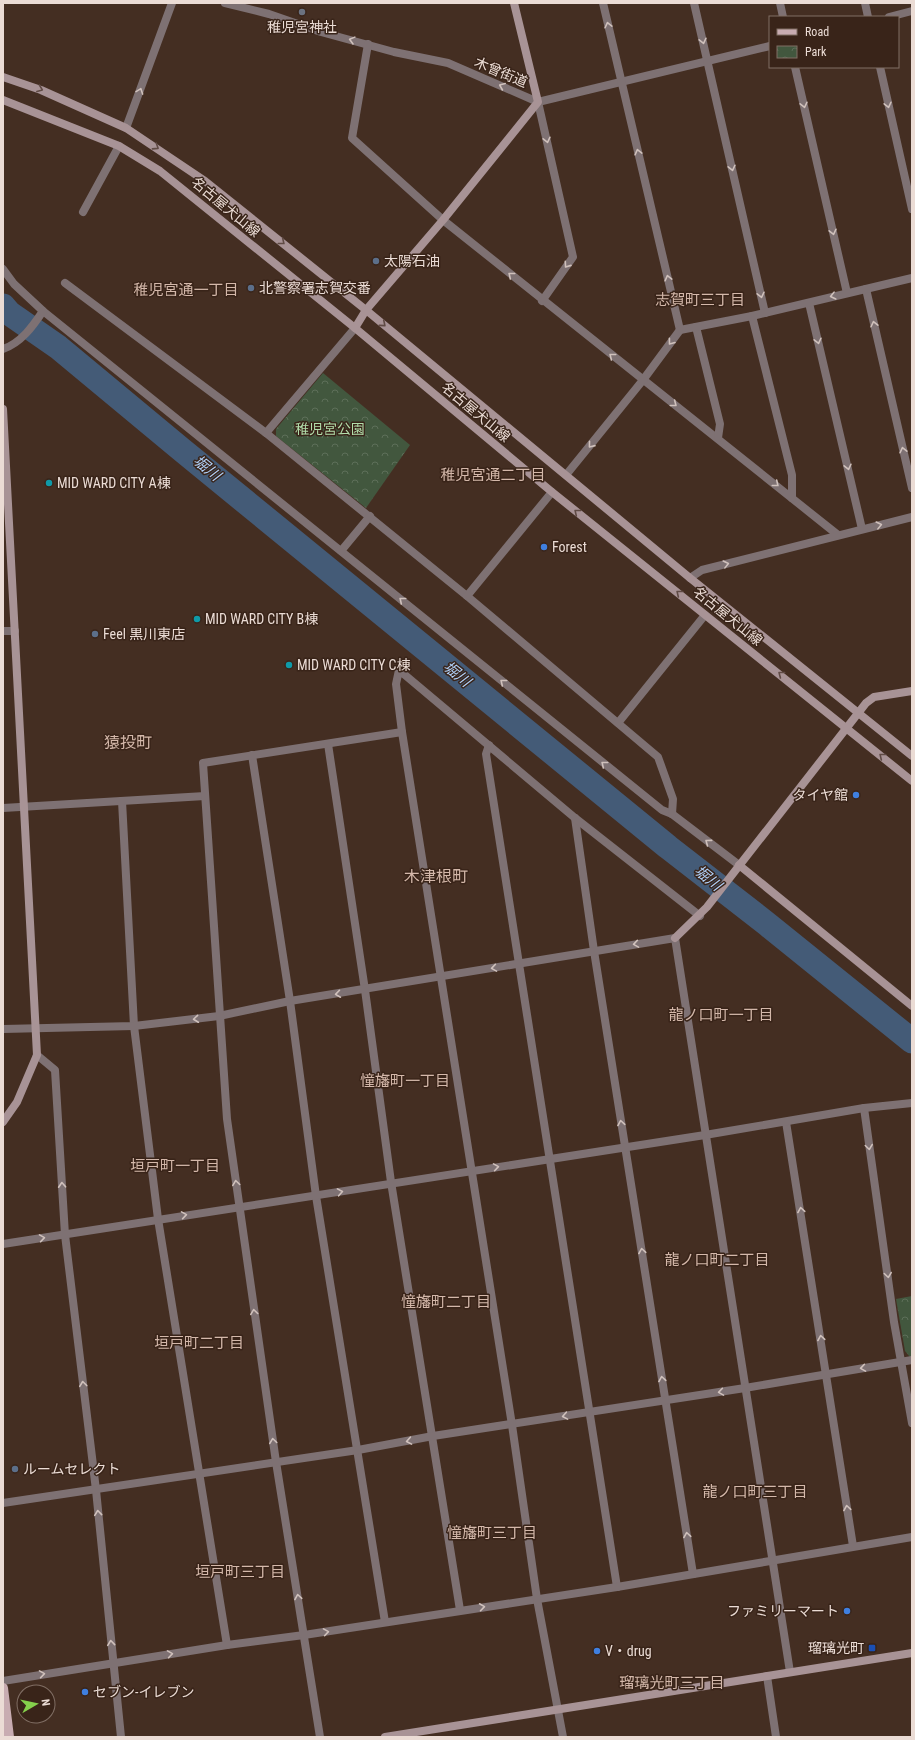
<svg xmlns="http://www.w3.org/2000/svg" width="915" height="1740" font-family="'Roboto Condensed','Noto Sans JP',sans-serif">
<defs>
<pattern id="park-crowns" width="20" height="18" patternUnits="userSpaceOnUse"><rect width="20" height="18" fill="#42573e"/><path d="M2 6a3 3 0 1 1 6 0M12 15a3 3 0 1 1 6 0" fill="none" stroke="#5d6f59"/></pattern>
</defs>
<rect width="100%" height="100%" fill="#442e22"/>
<g fill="url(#park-crowns)">
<path d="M323,373L410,445L366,508L276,436V429Z"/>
<path d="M912,1296V1356L910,1357L905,1351L896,1299Z"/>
</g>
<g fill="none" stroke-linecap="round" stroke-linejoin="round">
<path stroke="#445b77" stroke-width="25" d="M3,306L9,313L58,347L182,450L668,847L767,924L912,1041"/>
<g stroke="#7e7173" stroke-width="8">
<path d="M225,3L269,14L321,32L394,52L448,63L538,102L770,46"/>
<path d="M603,3L680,330"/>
<path d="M694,3L765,313"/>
<path d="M780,3L783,17"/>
<path d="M865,3L868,17"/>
<path d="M889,17L912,11"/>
<path d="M368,44L352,138L443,220L838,535"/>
<path d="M795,67L847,293"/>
<path d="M880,67L912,209"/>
<path d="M538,102L573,257L542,301"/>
<path d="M126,128L172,3"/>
<path d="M83,212L119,146"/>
<path d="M3,269L14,284L43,311L662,810L672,814L739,865"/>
<path d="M65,283L266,433L467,596L658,757L673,799L672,814"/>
<path d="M866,289L912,488"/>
<path d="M809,303L862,529"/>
<path d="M752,316L792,475V498"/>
<path d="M696,327L720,424L718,438"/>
<path d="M3,349C21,343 33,326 43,311"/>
<path d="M266,433L355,328"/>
<path d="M566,475L643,380L680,330L752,316L912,278"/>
<path d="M341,551L370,516"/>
<path d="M690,578L702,570L912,517"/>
<path d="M467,596L552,492"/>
<path d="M3,631H15"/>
<path d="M618,723L705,615"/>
<path d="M328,744L365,990L391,1182L460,1610"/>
<path d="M489,745L486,754L617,1587"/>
<path d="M252,755L290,1001L316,1196L385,1622"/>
<path d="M122,801L134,1026L158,1219L227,1645"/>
<path d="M3,808L205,796"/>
<path d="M575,818L594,951L693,1574"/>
<path d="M3,1029L134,1026L219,1016L290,1001L675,938L790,1672"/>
<path d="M37,1055L55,1070L65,1235L96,1490L121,1737"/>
<path d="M864,1108L894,1322L912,1423"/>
<path d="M786,1122L853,1546"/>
<path d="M3,1244L705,1135L864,1108L912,1103"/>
<path d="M3,1503L358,1450L433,1436L745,1388L912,1360"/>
<path d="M767,1676L776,1737"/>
<path d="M3,1681L227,1645L304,1635L617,1587L912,1537"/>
<path d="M320,1737L276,1462L227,1119L203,763L402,732"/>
<path d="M563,1737L537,1599L512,1425L402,732L396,684L399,670L575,818L700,916"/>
</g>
<g stroke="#a89396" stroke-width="8">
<path d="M3,77L41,90L126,128L205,181L366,310L690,578L912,756"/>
<path d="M3,100L119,146L160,171L355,328L552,492L912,781"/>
<path d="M355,328L366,310L443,220L538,102L514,3"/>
<path d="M3,409L37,1055L17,1102L3,1122"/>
<path d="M739,865L912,1006"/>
<path d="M675,938L707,907L866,703L874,697L912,691"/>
<path d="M385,1737L912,1653"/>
</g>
<path stroke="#c8acb1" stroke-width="10" d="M3,1688L9,1737"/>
</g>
<defs><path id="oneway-chevron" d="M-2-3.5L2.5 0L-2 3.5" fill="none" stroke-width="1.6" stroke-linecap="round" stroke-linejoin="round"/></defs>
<g stroke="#d0c1bc">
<use href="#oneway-chevron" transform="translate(608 25) rotate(-103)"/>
<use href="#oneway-chevron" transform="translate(352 40) rotate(-165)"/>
<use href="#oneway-chevron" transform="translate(703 41) rotate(77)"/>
<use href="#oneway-chevron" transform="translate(502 86) rotate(-157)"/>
<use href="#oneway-chevron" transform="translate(140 91) rotate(-70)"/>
<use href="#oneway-chevron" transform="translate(804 105) rotate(77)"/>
<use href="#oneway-chevron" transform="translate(888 105) rotate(77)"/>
<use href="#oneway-chevron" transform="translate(547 140) rotate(77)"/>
<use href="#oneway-chevron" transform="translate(638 152) rotate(-104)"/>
<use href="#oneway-chevron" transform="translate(732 168) rotate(77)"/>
<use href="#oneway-chevron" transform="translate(833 232) rotate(77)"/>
<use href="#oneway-chevron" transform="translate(567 265) rotate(125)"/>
<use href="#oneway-chevron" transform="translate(511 275) rotate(-141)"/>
<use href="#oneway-chevron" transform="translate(668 278) rotate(-104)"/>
<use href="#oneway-chevron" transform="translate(761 295) rotate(77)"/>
<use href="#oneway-chevron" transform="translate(833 296) rotate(166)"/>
<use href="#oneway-chevron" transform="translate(874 324) rotate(-103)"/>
<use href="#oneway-chevron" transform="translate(818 341) rotate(77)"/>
<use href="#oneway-chevron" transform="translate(671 342) rotate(127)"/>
<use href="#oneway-chevron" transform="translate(612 356) rotate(-142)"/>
<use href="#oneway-chevron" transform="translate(674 404) rotate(38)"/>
<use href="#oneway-chevron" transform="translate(591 445) rotate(129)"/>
<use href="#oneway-chevron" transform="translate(903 450) rotate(-103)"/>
<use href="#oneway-chevron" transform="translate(848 467) rotate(77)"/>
<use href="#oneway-chevron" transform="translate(776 484) rotate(39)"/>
<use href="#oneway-chevron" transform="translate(879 525) rotate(-14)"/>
<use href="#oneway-chevron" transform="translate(726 564) rotate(-14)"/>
<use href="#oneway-chevron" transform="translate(402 600) rotate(-141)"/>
<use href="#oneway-chevron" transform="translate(503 682) rotate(-141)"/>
<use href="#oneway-chevron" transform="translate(604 764) rotate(-141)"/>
<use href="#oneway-chevron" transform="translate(708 842) rotate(-143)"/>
<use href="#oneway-chevron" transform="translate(636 944) rotate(171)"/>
<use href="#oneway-chevron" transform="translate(494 968) rotate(171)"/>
<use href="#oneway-chevron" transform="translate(338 994) rotate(172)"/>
<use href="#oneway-chevron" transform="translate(196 1019) rotate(174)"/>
<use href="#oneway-chevron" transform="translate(621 1123) rotate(-99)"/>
<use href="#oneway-chevron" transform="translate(869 1147) rotate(82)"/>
<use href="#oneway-chevron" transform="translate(496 1167) rotate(-9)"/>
<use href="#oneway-chevron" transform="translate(236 1183) rotate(-98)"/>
<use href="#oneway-chevron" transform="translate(62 1185) rotate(-93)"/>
<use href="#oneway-chevron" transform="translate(340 1192) rotate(-10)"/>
<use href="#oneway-chevron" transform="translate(801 1210) rotate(-99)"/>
<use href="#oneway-chevron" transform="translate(184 1215) rotate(-9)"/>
<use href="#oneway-chevron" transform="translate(42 1238) rotate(-9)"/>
<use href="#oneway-chevron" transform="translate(642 1251) rotate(-99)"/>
<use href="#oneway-chevron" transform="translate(888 1275) rotate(82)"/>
<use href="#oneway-chevron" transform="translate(254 1312) rotate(-98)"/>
<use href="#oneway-chevron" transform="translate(821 1338) rotate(-99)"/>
<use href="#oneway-chevron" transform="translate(863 1368) rotate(171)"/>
<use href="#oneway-chevron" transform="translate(662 1379) rotate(-99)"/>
<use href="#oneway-chevron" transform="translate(83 1384) rotate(-97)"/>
<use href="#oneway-chevron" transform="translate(721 1392) rotate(171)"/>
<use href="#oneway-chevron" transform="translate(565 1416) rotate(170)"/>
<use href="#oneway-chevron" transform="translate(273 1441) rotate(-98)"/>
<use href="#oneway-chevron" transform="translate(409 1441) rotate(170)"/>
<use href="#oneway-chevron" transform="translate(847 1508) rotate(-99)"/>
<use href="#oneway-chevron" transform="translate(98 1513) rotate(-96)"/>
<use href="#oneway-chevron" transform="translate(687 1535) rotate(-99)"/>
<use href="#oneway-chevron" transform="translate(298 1597) rotate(-99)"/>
<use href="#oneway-chevron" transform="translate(482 1607) rotate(-8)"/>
<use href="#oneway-chevron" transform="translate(326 1632) rotate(-9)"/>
<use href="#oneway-chevron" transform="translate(111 1643) rotate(-96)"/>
<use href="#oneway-chevron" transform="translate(170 1654) rotate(-9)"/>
<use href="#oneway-chevron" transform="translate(42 1674) rotate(-9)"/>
</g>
<g stroke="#604b45">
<use href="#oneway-chevron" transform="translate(40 89) rotate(21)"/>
<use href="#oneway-chevron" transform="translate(156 147) rotate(33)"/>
<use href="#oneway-chevron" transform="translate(282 242) rotate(39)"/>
<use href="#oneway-chevron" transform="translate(383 324) rotate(40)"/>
<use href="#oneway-chevron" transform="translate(577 512) rotate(-141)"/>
<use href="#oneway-chevron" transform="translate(679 593) rotate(-141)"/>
<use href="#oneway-chevron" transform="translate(781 674) rotate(-142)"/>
<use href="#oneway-chevron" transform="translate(882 756) rotate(-141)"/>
</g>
<circle fill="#6b7280" stroke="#392419" stroke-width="1.5" cx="302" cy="12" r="4"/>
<g fill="#5c6f8a" stroke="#392419" stroke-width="1.5">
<circle cx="376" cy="261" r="4"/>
<circle cx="251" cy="288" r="4"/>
<circle cx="95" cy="634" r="4"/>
<circle cx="15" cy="1469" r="4"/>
</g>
<g fill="#0f9aa8" stroke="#392419" stroke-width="1.5">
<circle cx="49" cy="483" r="4"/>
<circle cx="197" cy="619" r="4"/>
<circle cx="289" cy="665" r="4"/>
</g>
<g fill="#3f7fe0" stroke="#392419" stroke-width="1.5">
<circle cx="544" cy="547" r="4"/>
<circle cx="856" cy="795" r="4"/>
<circle cx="847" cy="1611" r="4"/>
<circle cx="597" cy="1651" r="4"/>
<circle cx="85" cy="1692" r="4"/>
</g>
<rect fill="#1a4fb4" stroke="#392419" stroke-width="1.5" x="868" y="1644" width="8" height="8" rx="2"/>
<g text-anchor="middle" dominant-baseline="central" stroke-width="3" stroke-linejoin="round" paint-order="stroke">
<g font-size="14" fill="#ebdcd5" stroke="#392419" text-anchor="start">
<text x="302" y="27" text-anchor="middle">稚児宮神社</text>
<text x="384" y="261">太陽石油</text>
<text x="259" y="288">北警察署志賀交番</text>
<text x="57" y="483">MID WARD CITY A棟</text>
<text x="552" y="547">Forest</text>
<text x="205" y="619">MID WARD CITY B棟</text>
<text x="103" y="634">Feel 黒川東店</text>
<text x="297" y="665">MID WARD CITY C棟</text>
<text x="848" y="795" text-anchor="end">タイヤ館</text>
<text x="23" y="1469">ルームセレクト</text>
<text x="839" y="1611" text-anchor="end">ファミリーマート</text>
<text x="864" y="1648" text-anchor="end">瑠璃光町</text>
<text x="605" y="1651">V・drug</text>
<text x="93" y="1692">セブン-イレブン</text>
</g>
<g font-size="14" fill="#ebdcd5" stroke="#392419">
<text transform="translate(501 72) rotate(23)">木曾街道</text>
<text transform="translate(226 207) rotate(40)">名古屋犬山線</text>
<text transform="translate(476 412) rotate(40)">名古屋犬山線</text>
<text transform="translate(728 616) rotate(39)">名古屋犬山線</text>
</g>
<g font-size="14" fill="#b2deab" stroke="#392419">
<text x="330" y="429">稚児宮公園</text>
</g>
<g font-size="15" fill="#d4b8aa" stroke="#392419">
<text x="186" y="290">稚児宮通一丁目</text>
<text x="700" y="300">志賀町三丁目</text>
<text x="493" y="475">稚児宮通二丁目</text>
<text x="721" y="1015">龍ノ口町一丁目</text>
<text x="405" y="1081">憧旛町一丁目</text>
<text x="175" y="1166">垣戸町一丁目</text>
<text x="717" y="1260">龍ノ口町二丁目</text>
<text x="446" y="1302">憧旛町二丁目</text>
<text x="199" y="1343">垣戸町二丁目</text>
<text x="755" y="1492">龍ノ口町三丁目</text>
<text x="492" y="1533">憧旛町三丁目</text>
<text x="240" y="1572">垣戸町三丁目</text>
<text x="672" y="1683">瑠璃光町三丁目</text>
</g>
<g font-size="15" font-style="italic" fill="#b1d2fa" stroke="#392419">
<text transform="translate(207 468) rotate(39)">堀川</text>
<text transform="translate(457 674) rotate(39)">堀川</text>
<text transform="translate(708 878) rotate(39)">堀川</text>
</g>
<g font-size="16" fill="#d4b8aa" stroke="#392419">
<text x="128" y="742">猿投町</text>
<text x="436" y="876">木津根町</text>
</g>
</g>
<rect width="915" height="1740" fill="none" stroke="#ebdcd5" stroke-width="8"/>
<rect x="769" y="16" width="130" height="52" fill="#392419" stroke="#806e64"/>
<rect x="777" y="29" width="20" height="6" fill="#c8acb1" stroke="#806e64"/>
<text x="805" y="36" font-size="12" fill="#ebdcd5">Road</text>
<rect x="777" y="46" width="20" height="12" fill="url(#park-crowns)" stroke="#806e64"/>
<text x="805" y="56" font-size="12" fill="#ebdcd5">Park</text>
<g transform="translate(36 1704) rotate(81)"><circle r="19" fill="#392419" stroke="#806e64"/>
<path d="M0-3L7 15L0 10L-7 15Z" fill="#85cf4c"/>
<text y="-6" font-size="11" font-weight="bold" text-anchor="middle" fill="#ebdcd5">N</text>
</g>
</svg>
